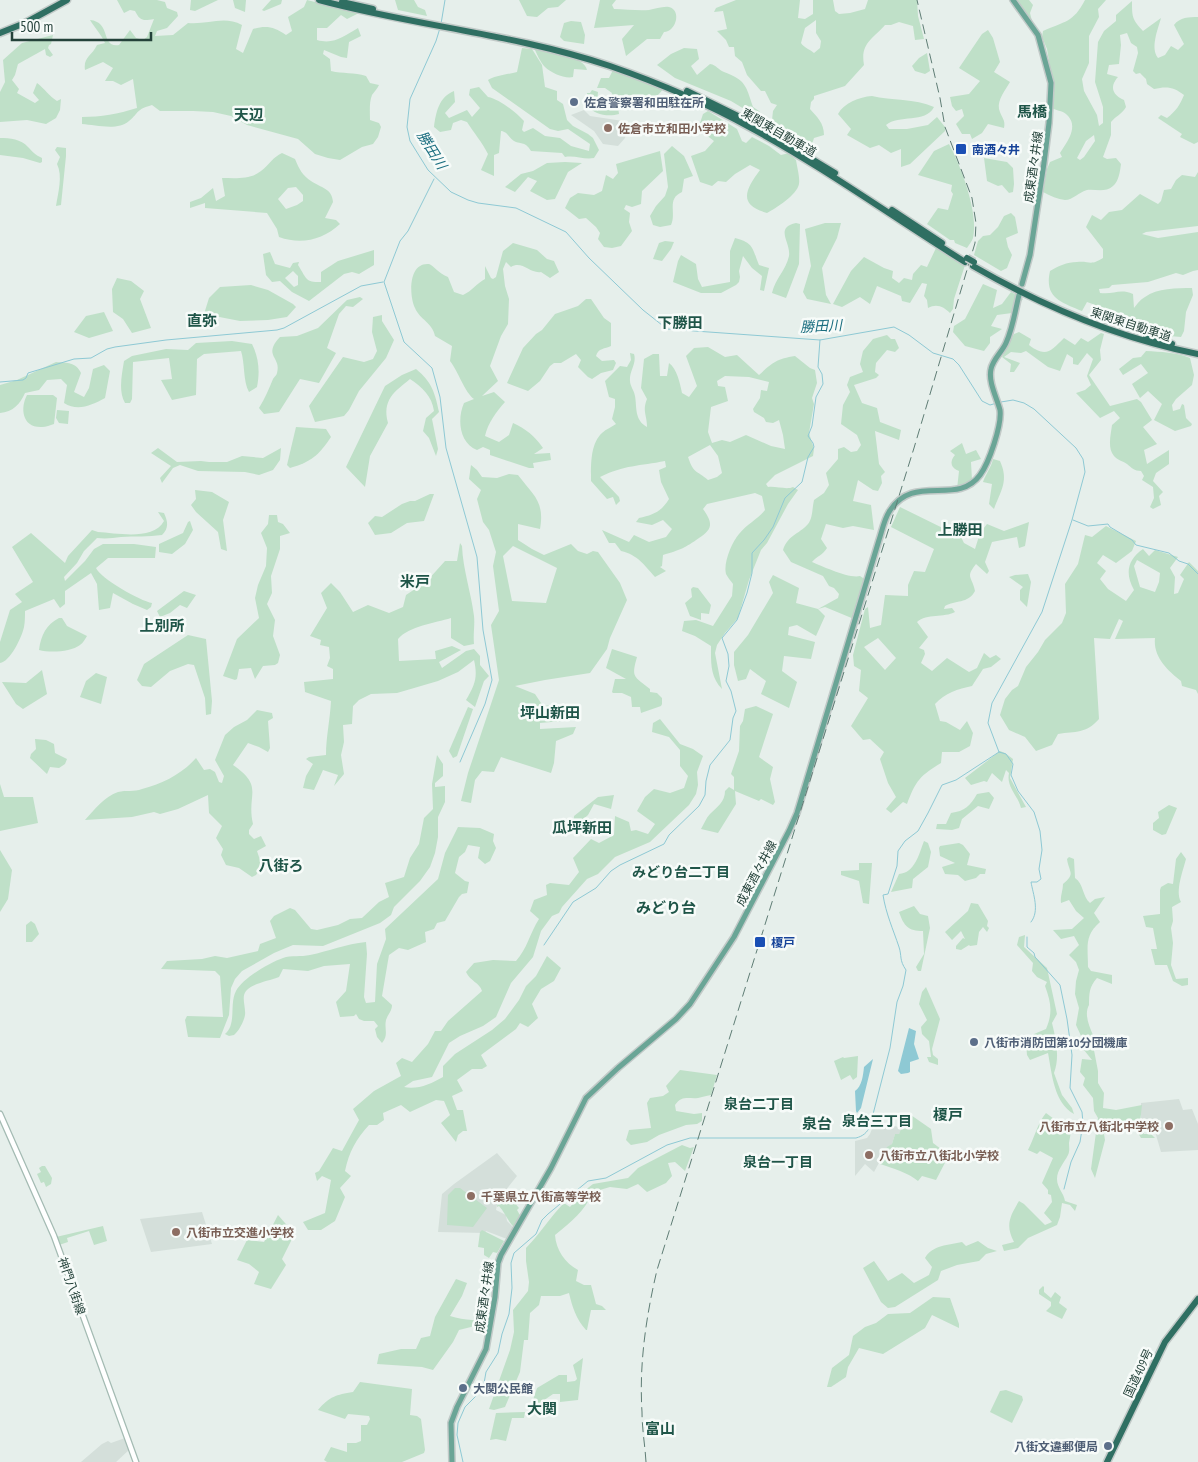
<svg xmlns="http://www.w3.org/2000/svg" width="1198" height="1462" font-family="'PT Sans Narrow','Noto Sans JP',sans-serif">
<rect width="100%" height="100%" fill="#e6efeb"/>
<g fill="#d4dfda">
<path d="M584,110L590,116L623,121L629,124L625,138L618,146L603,144L594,131L571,115Z"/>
<path d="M1179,1099L1183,1110L1192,1109L1198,1124V1150L1161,1152L1154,1128L1141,1129V1103Z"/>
<path d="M875,1121L902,1128L899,1134H895L892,1144L887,1148L874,1172L865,1164L855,1176V1141L867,1138L870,1134Z"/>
<path d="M497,1153L517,1176L498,1200L496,1210L506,1215L507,1221L514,1228L507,1239L486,1231L485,1233L438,1232L442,1194L454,1184Z"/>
<path d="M202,1212L212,1244L151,1252L140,1219Z"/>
<path d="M125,1438L130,1449L116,1462H81L102,1444L108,1441L111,1443Z"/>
</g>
<g fill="#bfe0c8" fill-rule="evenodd">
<path d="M117,0H157L165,2L167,8L177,12L178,16L167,28L157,31L155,36L173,35L188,23C207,25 224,15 242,25L236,49L243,53L253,29C267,25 274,27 286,35L292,31L288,17L304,7L307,0L359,13L347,19L341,15L327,28H317V40C334,45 344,36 358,28L361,36L349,42L347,58L341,57L324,50L323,54L330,59L331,71C343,74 354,72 366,76L370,83L379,85C377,89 375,91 372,95C369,102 370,113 370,120L379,123L381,127L378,137L373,144L362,147L340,160L328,158L315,154L298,139L247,125L231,116L213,112L193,111H160L152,105C135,110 140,112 129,121C118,131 96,125 82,124V117C101,117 118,114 137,108L133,79L121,85L113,81H105L113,68L103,62L85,70C83,57 92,56 97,45L105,43C101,34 95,28 90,20C112,22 100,48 119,45L130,30L136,38L143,40L147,37L154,19C143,21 140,21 135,11L130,10L124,13Z"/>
<path d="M191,0H218L195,11L190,10Z"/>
<path d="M233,0H246L245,12L235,8Z"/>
<path d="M271,0H282L281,4L264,11L262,10Z"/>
<path d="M395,0H414L418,7L425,10L427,16L398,10Z"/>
<path d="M519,0H566L558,7L548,8L537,17L527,16Z"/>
<path d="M600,0H616L612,5L614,9C625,9 638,11 649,10C655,9 663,6 669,7C682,10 676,32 664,32L660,39H647L626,56L622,39L634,25L594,28Z"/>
<path d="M736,0H800L798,18L805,19L813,14V0H833L835,11L839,14L850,13L865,9L868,0H917L918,16L924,39L915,40L913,26L899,22L891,25H885C873,39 860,43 864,65L845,86L814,96V99L811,102L810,109C817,117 824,123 824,135L814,138L811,147L808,150L771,129L773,111L777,105L771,103L765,91H761L747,75L742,62L735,56L734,47H729L726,40L717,31L727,29L723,11L714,12L716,8ZM816,20V33L821,41L820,48L814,53C810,49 804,48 801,43L805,28Z"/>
<path d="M1015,0H1029L1033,5L1030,13L1032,21Z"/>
<path d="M1085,0H1106L1098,9L1099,17L1089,36V63L1082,79L1084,91L1097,115L1099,126L1103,123V107L1095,82L1098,42L1104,31L1116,21V15L1132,1C1132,17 1132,19 1143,31L1161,18C1158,29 1150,48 1158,58L1165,55L1171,46L1178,50L1184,44L1174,25C1180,17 1189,17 1198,17V142L1194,144L1180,137L1182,134L1158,118L1161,115L1167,118C1176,111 1180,105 1184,95C1174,87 1167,86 1154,89L1147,84L1146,79L1140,73L1136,74L1133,71L1138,53L1137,47L1131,43L1127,33L1120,35L1121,45L1119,64L1109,65L1107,74L1118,77C1109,87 1113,95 1124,100L1126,107C1122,114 1116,116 1111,122V135L1103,157L1107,159L1116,158L1121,164C1120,171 1119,181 1113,186C1105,193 1096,189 1087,190C1079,192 1073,200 1065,200C1058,199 1050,196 1043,192L1047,169L1050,162L1062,157L1060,153C1067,142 1080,126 1066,114C1063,111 1055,110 1051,108L1053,85L1047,49L1042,37L1043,31C1065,21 1073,23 1085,0ZM1094,135L1095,141L1084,157L1080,160L1077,158L1086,141Z"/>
<path d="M571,21L581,22L585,35L584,44L564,41L560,37L564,23Z"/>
<path d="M988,30L993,38L1000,62L994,72L1010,82C1006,89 997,100 999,109C1001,117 1006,120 1004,128L988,124L982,133L972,139L970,134H962L956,124L964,116L962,109L956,111L952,106L950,97L969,94L980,81L959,68L982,34Z"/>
<path d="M53,35L51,44L49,45L48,48L53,55L50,57L46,55L45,49L18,64L15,75L12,80L19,89L17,93L35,103L39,100L33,93L37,83C45,89 49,96 57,101L61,99L60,110L56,118L46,124L27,120L0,122V92L5,82L3,60L22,43Z"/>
<path d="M522,48L532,49L542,65L545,87L557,91V100L563,104L567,120L573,126L588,134L593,138L599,150L594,158C584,160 575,155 565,157L562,153L531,151C525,141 522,145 514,141C508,137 508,132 501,131L499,153L494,155V176L481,170L488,154C482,142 474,133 467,122L461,120L453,123L451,130L440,132L434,127C436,112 439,97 454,91L455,102L445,113L449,118L467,110L472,117L480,108L469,95L470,89L479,87L488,97C499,99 516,112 524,121L522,130L524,132L533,128L545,136L560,138L571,146L589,151L590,144L568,129L558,131L550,129L492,88L488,80C493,76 509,74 517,72Z"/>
<path d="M534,48C546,51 585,56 587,70L574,69L573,77C565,79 551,73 545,67C540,62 537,54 534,48Z"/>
<path d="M684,48L697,49L699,59L691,66L697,75L710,64C717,65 718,70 724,72C746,80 746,86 753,107L759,111L764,117V121L731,101L675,78L657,65L671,54Z"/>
<path d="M927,53L930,71L925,74L915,71L912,66L919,58Z"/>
<path d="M613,70L663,89C658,97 649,100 644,109L641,108L638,102L622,99L618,107L619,114C609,117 593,115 589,106L592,101L591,98H587V93H590L592,90L598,92L597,102L604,106L609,105L612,93L605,88H597L601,78H609Z"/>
<path d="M872,96C891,101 915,98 934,107C925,124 899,114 886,125L889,129H907L928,125L937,117L945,127V131L910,164L901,167V149L891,153L879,145L870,148L847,135L851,129L838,114C844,103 859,97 872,96Z"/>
<path d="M708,111L737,129L742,141L746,143L752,137L769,146L781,155L789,153L796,160C797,167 800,177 799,184C797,195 776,208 767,213C738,205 745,190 760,170L750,165L735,174L726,182L718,181L712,186L700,182L691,156L705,151L714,141L701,131L700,123L703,114Z"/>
<path d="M0,138C10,138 21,139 28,147C33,152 35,155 42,158V162L40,163L23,158L0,155Z"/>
<path d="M949,144C961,166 979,214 973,238C972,241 969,245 967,248L955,243L954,240H950L927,224L938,208L948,210L953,194L951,191L952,185L918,175L934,151Z"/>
<path d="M672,146L684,156L693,176L684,179L682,192C666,199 677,213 671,225L660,227L653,225L650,216L656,206L665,196L668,187L664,154Z"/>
<path d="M57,147L66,148V156L61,205L56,206C58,193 63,176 57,164L60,157L55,150Z"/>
<path d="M660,151L663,171L642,191L641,204L632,207L626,205L624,209L630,213L629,222L632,231L621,246L612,248L604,247L598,239L600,233L596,227L586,218L579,219L565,208L570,198L578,193L594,195L602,191L606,175L613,179L618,173L616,164Z"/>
<path d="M282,153L295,159C299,169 303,176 311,181C321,188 332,188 333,202L325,218L336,220L340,224C323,240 301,245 279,237L277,229L267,213L205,208V203L190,208V202L201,198L213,188L216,201L225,196L222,178C234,178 250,180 261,171C269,165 273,157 282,153ZM296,187L303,195V201L297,205L286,209L278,199L288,188Z"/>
<path d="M984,158L1007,162L1013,168L1014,184L1013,192L1009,193L1002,185L998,186L987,181Z"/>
<path d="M565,162L582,163L568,172L555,199L547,200L530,191L537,181L528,177L515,192L505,187L521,174L533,171L547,163Z"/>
<path d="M1198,172V226L1146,232L1142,234L1158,238L1198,232V270L1193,271L1183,275L1176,273L1148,282L1112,285L1109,288L1099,289L1100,293C1114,295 1119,288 1133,294L1134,308C1137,304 1141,299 1145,297C1157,288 1177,288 1192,288L1193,295L1186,312L1184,331L1181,337L1158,335L1134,324L1133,319C1126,323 1117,322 1109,323L1112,311L1087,302L1082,311C1061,302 1044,298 1050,271C1058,266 1067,262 1077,262C1091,261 1090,266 1103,258V249L1086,227L1092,215L1101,220L1109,212L1122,210L1140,194L1158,204L1161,201L1164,190L1171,189L1176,180L1182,175L1195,177Z"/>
<path d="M1011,213L1015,217L1018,233L1006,238L1008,247L1012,255L1007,268L1001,271L974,255L978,241L983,236L990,235L998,227L1004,216Z"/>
<path d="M796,223L800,224L799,264L786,298L772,293C775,279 786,270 789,256C791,242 774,228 796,223Z"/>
<path d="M825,223H841L837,238L822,268L826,295L831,304L807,299L803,292L811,266L805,229Z"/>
<path d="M735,238C754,243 752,248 759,265L769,268L764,291L760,290L762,276L752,268L743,256L739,271L740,277L739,282L736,285L721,293H701L673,282L678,261L681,255L696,264L698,279L702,287L730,282V251Z"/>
<path d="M665,241L674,242L671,249L662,261L653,259L659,243Z"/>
<path d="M513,243L537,250L547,259L554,261L559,272L550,278L541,272C530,274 522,260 511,267L506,262L503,269L505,286L509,299L508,324L501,336L490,366L498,381L482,396L494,392L505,402C496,412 488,423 485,436L499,442L509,435L513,423C526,429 535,436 543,448L534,454L550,453L551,460L533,463L534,468H529L490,455V450L483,447L477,450C459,443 457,419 464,403L474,399C465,393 458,371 450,361L452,346L435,336C432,322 420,320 415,308C409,296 408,262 429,264C433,265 439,274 448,277L454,292L463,295C472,291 477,283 485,279V266L491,278L493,279L496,277L503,251Z"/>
<path d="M936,248L965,265L954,299L953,309L950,313C944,307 937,303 928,308L927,300L924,296L927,284L922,283L910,303L902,301L901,296L877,286L870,304L860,297L842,307L833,304L851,271L864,257L884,268L893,271L892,278L899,283L904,278L912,280L913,274L921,265L927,267Z"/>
<path d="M374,250V265L359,274L352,272L344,274L309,301L292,292L280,281L272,282L266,275L263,254L270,252L275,264L290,268L293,263L299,262L298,265C306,277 305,283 321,282V272L338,261ZM293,271L298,276V285L294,287L285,278Z"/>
<path d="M117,278L131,281L144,291L140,299L151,328L132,333L123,319L113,312L112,289Z"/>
<path d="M983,284L997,290L993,308L1002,304L1011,292L1023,299L1012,313L997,315L991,326L1002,329L990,337V343L984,351L965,346L953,332L954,326L965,319Z"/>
<path d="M251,285L268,290L293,304L296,307L287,317L268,320L240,321L204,314L209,298L220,287Z"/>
<path d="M360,297L363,299L353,307L346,306L339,314L327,348L336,353L319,383L300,379L279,412L264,414L259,408C265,398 269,389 273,379C274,377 277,375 277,373C282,357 262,356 280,337L297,336L318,328L347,300Z"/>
<path d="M586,299H591L604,318L611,323V346C605,349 598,348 596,356L602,361L614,360L616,363L613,370L601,373L592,379L588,377L578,367L581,360L576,354L561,363H554L550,366L540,381L528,391L507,383L523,348L536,334L542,330L555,314L578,306Z"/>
<path d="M104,312L113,331L89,338L74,332L86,316Z"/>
<path d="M382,315V321L394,340L386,358L359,391L349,410L344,416L315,422L309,406L343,357L364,362L373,359L377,351L372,332L373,317Z"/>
<path d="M1019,332L1031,339L1029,345C1046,358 1051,351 1064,338L1075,345L1081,338L1088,342L1101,333L1104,334L1100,350L1101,360L1089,375L1110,406L1137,399L1141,402L1152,420L1143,427L1157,444L1144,450L1147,464L1169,450V464L1156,473L1153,481L1163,492L1159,496L1161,505L1153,509L1150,507L1154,498L1153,487L1142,480L1144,476L1141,471C1134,471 1132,468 1127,464C1123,461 1117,460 1114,456C1107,448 1111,434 1112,425L1120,418L1114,411L1100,418L1076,393L1085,390L1091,385L1087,376L1093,359L1087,353L1078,365L1073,364V358L1067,354L1060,371L1048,367L1026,351L1021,353L1011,352L1004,357L1020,363L1014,372H1010L1011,364L1002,357L1014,334Z"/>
<path d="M887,335L891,339H895L899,348L895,352L887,350L876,363L875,372L879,375L876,378L854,385L862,403L877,408L880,422L901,430L899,440L875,431L879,464L885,472L881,476L882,483L878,491L873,490L858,480L853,501L871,505L874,530L853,526L843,528L826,524L821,539L827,548C823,555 817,556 812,562C822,566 849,579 860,576L866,580L854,619L825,607L818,609L825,616L816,636L797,625L789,627L788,635L815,642L811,659L784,656L782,671L797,682L789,708L761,694L766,681L750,669L746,679L738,681L734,665V652L748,635L773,593L769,582L773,575L799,588L796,603L818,609L838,598L839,594L834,588L829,586L823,576L791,562L783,550C788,535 798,535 808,524C813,518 812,508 814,500L824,493L829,485L826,473L838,459V449L844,447L851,452L857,451L861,445L857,435L841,424L843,405L850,392L847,385L850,377L863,372L860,364L863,351L873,339Z"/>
<path d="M232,341L252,344C259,358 260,372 257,387L249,392C243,382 245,363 241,351L204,354L197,359L196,395L172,400L161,380L172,379L169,358L133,362L132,399L130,403H125C118,391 122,374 124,361L132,356L166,349L188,350L196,343Z"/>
<path d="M708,347L725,357L737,355L759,375C772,363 776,359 795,356L810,368L815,370L817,383L812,398L814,404L809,433L814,449L813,456L775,475L766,484L768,487C776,486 787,490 793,487L798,490L788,504L767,543L761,550L749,580L738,618L725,633L717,645L715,653L722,689C710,677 711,662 711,646L695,636L682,631L684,621L696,620L713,626L732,596L733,584C731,581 728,578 726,574C723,563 732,542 739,534C747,524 758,519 765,510L762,496L755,493L707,504L703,509C713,523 713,529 699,538C685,548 680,550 663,555L662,566L660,567L666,571L655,577C644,565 638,555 621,551L615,543H609L602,530L629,542L634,535L649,542L666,537L672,529L663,520L652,525L636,522L639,518C653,515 661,512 669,499L661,482L659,470L666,467L665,461C640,466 624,465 600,477L619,497L620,501L616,505L613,497L607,499L591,481C591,466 590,444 602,433C606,429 612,427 616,424L612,419L615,407V399L609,397L605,381L620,366L627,367L631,360L630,353L634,354C637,364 629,371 630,381C630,386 634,390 635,396C637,406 634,420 647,427C647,415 642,411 647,399L641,388L644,359L653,354H659L660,376H667L669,363C677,369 680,383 682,393L689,397L697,386L686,356L694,348ZM725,376L749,377L769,382L767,391L761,390L760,398L753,409L754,412L764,418L766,422L773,423L779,420L783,435L785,449L771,446L746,435L730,442L722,440L712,443L708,432L711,407L728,401L725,387L718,386L717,381ZM710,445L718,456L722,473L717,477L708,480C697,470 694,475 688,457Z"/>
<path d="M1146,351C1161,352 1176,352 1190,358L1194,375L1192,385L1176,399L1172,405L1173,411L1180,409L1182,404L1184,405L1186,418L1192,424L1191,426L1175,431L1154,420L1162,404L1148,391L1140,398L1132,384L1148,373L1141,364L1123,375L1119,369L1133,358L1141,357Z"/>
<path d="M56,362C67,363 76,362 81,373L74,392L84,397L89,388L93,369L104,365L110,371L105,398C92,405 78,412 64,403L67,385L61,379L47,380L39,390L25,393C20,404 13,412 0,413V385L17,380Z"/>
<path d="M416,369C432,382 435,393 439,412L432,419L438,449L436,456L429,438L423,431L426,418L434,411C432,396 422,387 410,379C394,392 382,400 388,423L370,456L365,487L346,467L385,386L402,375Z"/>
<path d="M27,395H53L57,398L54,424C50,425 46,427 42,427C22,428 20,408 27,395Z"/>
<path d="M57,410L69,411L68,424L59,423L56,418Z"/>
<path d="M296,427L326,429L331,437C319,455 311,462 290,468L287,465Z"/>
<path d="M962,443L966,454L976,450L981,459L971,462L972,480L957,489L959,471C951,468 949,462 955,455L950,451Z"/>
<path d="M158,448L177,462L201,461L209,462H227L242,456L263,458L281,448L280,460L273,470L259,475L245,472L198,471L180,465L173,468L162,483L160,478L171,466L151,453Z"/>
<path d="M993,459L1000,461C1009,481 1001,490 994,509L989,504L992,484L983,482C986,473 991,468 993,459Z"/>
<path d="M471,465L477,470L482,477L497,478L509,474L518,475C533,495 545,501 540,529L518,524V540L532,549L544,555L571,544L578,551L587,554L593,551L598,552L620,583L627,600L610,638L607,649L590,673L545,680L515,686L535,694L543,706L553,705L560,711L575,712L577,718L574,720L540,723V729L576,727L573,734L556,741L554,763L551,773L501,757L494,772L482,771L475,780L471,803L461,801L468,773L499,680L491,625L499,611L493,566L496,552L489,530L483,522L477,499L481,490L469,479ZM513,546L557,568L546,603L512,601L503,556Z"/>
<path d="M195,490L212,492L229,502L223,520L227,551L221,549L218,532L196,512L191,505L196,499Z"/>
<path d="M430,494H434L424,521L407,523L391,533L375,535L368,523L375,516L382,517L402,504L410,501H415Z"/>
<path d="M900,507L961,537L964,543L975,549L980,533L987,524L1004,531L1029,522L1025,546L1019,548L1017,537L992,542L985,562L989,571L987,574L976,564C965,578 972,576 975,591C968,604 955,600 945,606L944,609L952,608L955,612C944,618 927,613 917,622L928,637L919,648L924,650L925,654L921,663L932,671L947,658L969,672L977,668L984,653L990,658L996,655L1001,659L991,667L983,669L972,686C958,689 945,693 935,704L940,721L946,722L960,730L967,721L973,733L970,746L959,752H942L941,763C920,776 916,780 907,804L903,802L891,813L886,809L896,797L888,783L880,759L884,752L870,739L863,740L851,726L868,698L859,691L861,670L854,666L853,655L865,609L868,607L870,628L881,625L885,595L908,596V585L914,571L925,572L934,549L891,527ZM878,638L896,658L885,670L864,647Z"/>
<path d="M158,512L164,513C168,522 169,528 162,535C148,537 135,536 121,537C113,538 106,539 97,538L84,551L77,563L64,577L65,581L85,561L94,549L103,544H134L156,547L155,558H108L96,568C100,578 140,601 152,603L151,607L147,610L133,604L113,593L110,608L99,610L97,584L91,573L65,591V604L60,608L54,599L25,611C25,616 25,622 24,627C22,637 10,662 0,663V642L10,610L22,602L15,594L33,582L12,547L31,533L65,563L68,556L92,530L98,532C117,533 153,541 164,521Z"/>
<path d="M269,515H277L278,522L283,524L290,533L280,536V549L271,576L272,593L267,604L275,620L273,636L280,655L278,663L275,665L263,666L255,679L251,668L239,669L237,679L235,680L223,676L237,639L259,618L255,598L258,585L266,566L267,548L261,533L268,524Z"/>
<path d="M190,521L193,530L185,544L172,554L159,552V544L183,533L188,522Z"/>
<path d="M1106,526L1136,541L1132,551L1116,563L1103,555L1097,563L1106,571L1100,579L1108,589L1126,601L1134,590C1125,574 1127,560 1143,549L1149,556L1155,550L1178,557L1170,568L1175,577L1174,594L1178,593L1184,579L1180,575L1189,562L1198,571V694L1196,690L1182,686L1181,681C1167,670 1153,657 1155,638L1115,639L1123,621L1119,619L1110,639L1094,638L1099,719C1086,734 1076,731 1058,734L1052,745L1036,751L1025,737L1009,730L1000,715L1005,699L1012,690L1018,686L1026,667L1038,652L1045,640L1062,623L1066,613L1065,584L1078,564L1085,535L1092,537ZM1137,560L1160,573L1159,582L1155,592L1140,587L1134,566Z"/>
<path d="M460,543L462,546C463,570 471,592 474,616C475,625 473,634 474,644L464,646L451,638V618C435,623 409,626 398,639L399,661L436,659L435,651L452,646L461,650L439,662L442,668L466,651L474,649L480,656V665L489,676L484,681L475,707L466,700C475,685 478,677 474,660L458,672L438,681L397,693L371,694L359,700L353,706L352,724L343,725L344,742L341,755L344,774L334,786L338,775L323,770L314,790L303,788L306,776L313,764L306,759L309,757L326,755C326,737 330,720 331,701L305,692L304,682L333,679V669L327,666L330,658L329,647L320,645L321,640L310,636L327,608L321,593L331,583L340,592L353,612L368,605L389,613L403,607L406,595L427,581L445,561H457Z"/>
<path d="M1028,574L1031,582L1027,607L1020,600V590L1023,587L1009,577L1015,575Z"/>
<path d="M693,587L698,588L711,605L709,614L701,613V620L690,616L685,603L692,597L691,589Z"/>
<path d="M184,591L196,595L187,608L180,605L170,613L160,617L157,611Z"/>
<path d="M59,618H62L67,626L87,636C85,639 83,643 80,645C71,652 50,653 39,650C41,635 46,625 59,618Z"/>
<path d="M188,635L206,639L212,701L211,714L206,715L205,698L194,665L188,664L170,671L151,687L142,686L137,680L144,664Z"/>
<path d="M612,649L637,657C631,678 634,676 650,689V692L657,693L662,698V704L661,706L641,713L640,707H632L631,697L622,693H613L612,692L615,679H626L606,668Z"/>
<path d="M42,670L47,694L23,709L16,704L2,682L26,683Z"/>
<path d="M96,673L107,677L101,704L80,697L86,681Z"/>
<path d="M756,706L773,714L759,757L773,767L770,779L775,802L773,805L761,799L759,801L735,791L736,804L718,833L701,829C704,824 706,818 710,814C717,807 725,802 725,791L729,787L734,790V777L731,774L739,751L740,726L743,721L745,709Z"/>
<path d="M468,707L473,709L457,756L453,758L449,751Z"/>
<path d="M257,710L272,713L273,718L268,721L270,748L268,752L259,747L248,743L233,765C265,787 246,794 253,824L249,830V834L254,839L261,836L266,846L257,851L262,866L256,875L252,877L239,868L226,865L221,855L223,849L216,838L222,826L209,813L208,795L178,809L160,814L154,812L132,817L85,820C94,810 105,796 118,792C126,790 134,792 142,789C162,784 182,774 196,758L204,770L210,769L215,772L219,782L222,783L224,776L215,760L225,735L234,727L247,720Z"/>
<path d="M660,719L680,744L693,749L703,756L697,772L698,785L696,794L689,805L650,842L615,857L598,874L587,879L562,907L559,913L552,916L541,931L533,957L511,983L496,1017L483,1026L460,1036L449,1043L432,1077L413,1081L404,1087C417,1090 431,1084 443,1077V1066L455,1054L492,1030L505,1019L519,1000L526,986L536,976L547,956L561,968L554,981L541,989L532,1004L538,1018L528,1027L520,1023L516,1029L481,1055L487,1066L482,1069H472L457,1080L463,1091L452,1096L457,1110H463L467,1131H463L458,1135L456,1142L441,1123L450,1115L444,1101L436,1100L410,1112L401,1105L383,1113L384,1120L377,1125H369C356,1139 349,1152 345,1171L351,1176L340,1188L345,1197L335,1221L321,1230H308L303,1222L325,1213L331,1180L322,1176L317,1181L315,1173L319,1171L333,1148L342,1151L359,1120L353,1109L374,1091L401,1076L396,1063L402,1058L412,1062L428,1044L435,1031H441L448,1021L482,991C480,983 470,981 466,972L474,963L493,960L516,961C527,949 530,933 539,919L530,911L534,900L547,895L546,885L550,883L569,885L579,872L573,858L591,839L599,843L614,835L615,816L629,822L631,831L636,830L648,834L655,824L637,811L645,797L654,789L670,793L684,788L688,776L680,766V750L669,737L652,732L653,723Z"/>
<path d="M35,739L46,740L54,744L55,753L67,759L65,764L59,768L50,767L47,774L30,758L31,754L36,749Z"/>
<path d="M1000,751L1005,753L1013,759L1010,778L1026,807L1021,808C1018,795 1006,787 1009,773L1006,770L1002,782L992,773L987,782L984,781L971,785L965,778Z"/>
<path d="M437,755L443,764V776L435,783V787L445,786V802L438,817V837L435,853L430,867L420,881L394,907L391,915L380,923L323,946L293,945L274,953L242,971L235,979L231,988L229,1015L220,1038L188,1037L185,1020L187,1016L223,1017L220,976L215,971L161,969L167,961L202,959L215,956L227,958L258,951L260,944L276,938L270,921L274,916L290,908L295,910L311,929L317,930L338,925L350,919L362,918L379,902L389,897L385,883L404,877L410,858L419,844L424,818L433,809L432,784Z"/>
<path d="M0,784L4,797H33L38,823L0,831Z"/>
<path d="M989,792L994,798L989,809L978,806L962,819L959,828L952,830L936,829L937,824H946L951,813C965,811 970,806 977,794Z"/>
<path d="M614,795L611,809L594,804L588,815L573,828L574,816L598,797Z"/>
<path d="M1169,805L1177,808L1166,834L1162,835L1153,830V823L1159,818L1158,812Z"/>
<path d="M458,827L480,828L494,834L493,841L496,848L490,861L485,864L478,858L480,847L468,845L465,852L459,857L455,873L465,881L469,882L467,893L462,894L459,897L445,921L437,923L434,929L425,932L426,942L408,950L399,948L389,955L382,996L392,1005C392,1011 388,1014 386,1020C384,1029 389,1035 382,1043L377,1037L375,1029L378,1026L374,1021H364L359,1019L356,1014L354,1016L340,1017L336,1002L346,991L350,964L324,966L308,971L283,969L279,977C269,981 253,983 246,991C241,997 246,1007 245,1015C244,1021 239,1031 234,1035L229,1036L225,1034C237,1024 229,1004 236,991C243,978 269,963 283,958C291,955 301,957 310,955C329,951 346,944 366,942L367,954L364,997L366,1003L375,1002L377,964L386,939L385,929L438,879L445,853Z"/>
<path d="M924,841L928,843L931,852L928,867L913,879L912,888L891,892L899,874C915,873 919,854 924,841Z"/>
<path d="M959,843L963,845L970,854L967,865L986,869L985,874H980L976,878L965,881L958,875L945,874L942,867L955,863L940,856L939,848L940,846Z"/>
<path d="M0,850L12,870L8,899L0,912Z"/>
<path d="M1181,852L1186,859C1183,871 1175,891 1181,902L1172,907L1173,921L1171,928L1173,943L1171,965L1176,979L1188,978V985L1182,986L1173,981L1167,965H1155L1151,949H1157L1153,928L1146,927L1143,916L1160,914V890L1161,887L1168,883L1173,884L1176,859Z"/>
<path d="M1069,857L1074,859L1075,878C1084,884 1082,896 1090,903L1095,899L1105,897L1094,913L1100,922C1084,936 1088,947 1088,967L1091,971L1112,975V984L1097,978C1089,987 1089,994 1089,1005C1084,1014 1089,1026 1093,1035L1107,1034L1108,1043L1093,1045L1098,1071V1083L1104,1093L1103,1108L1116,1110L1142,1105L1140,1123L1144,1134H1151L1155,1138H1141L1134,1126L1107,1133L1104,1134L1105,1140L1095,1178L1091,1169L1098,1118L1094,1111L1093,1098L1083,1085L1085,1078L1080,1072L1082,1059L1092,1060L1084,1050L1082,1038L1076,1025L1079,1008L1075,994L1076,981L1079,970L1076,962L1069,955L1079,945L1074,936L1061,939L1053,930L1072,929L1084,918L1076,911L1069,900L1061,903C1060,896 1063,891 1063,884C1076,873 1069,873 1067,859Z"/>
<path d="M859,863H872L869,904L863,903L859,881L841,875V871L859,870Z"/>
<path d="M971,903L978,904L988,921L987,926L989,928L987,932L983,927L979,932L977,945L970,946L969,945L961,950L956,949V946L963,938L965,939L961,931L952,940L945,932L968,911Z"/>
<path d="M914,906L920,914L928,916L930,928L921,971H918L916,967L924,954L923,931C908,931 904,926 899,912Z"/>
<path d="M31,921L35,924L39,934L32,942H26V925Z"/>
<path d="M1025,935L1024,947L1047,968L1057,1014L1052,1023C1056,1039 1060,1057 1054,1073L1062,1095L1072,1108L1074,1114C1054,1103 1052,1074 1048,1053L1030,1060L1027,1055L1026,1043L1034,1034L1046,1029C1053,1013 1051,1002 1045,986L1047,982L1037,977L1032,971L1033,963L1017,945L1019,937Z"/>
<path d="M926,987L940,1019L932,1049L933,1055L938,1059V1065L929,1062L927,1057H931L929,1041L922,1034L921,1027L927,1020L919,1004L922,992Z"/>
<path d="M858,1056L857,1077L853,1080L850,1075L841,1080L834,1061L843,1057L844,1058Z"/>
<path d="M680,1070L717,1075L711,1095C706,1096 702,1097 698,1098C688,1099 682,1095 675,1105L676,1111L694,1114L702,1113V1121L697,1124L686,1125L659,1135L647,1142L631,1145L626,1140L629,1130L651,1128L647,1103L650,1098L663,1096L669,1092L666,1086Z"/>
<path d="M908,1113L931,1129L933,1143L949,1155L936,1180L922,1176L918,1181C909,1173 892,1168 880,1164L887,1147L892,1144L895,1134H899Z"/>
<path d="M1046,1113L1054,1119H1064C1073,1128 1071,1131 1069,1143C1069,1147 1070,1151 1068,1155C1064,1163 1057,1170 1057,1179C1057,1188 1064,1193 1065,1201L1077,1205L1075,1211L1070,1205L1062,1203L1060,1217L1057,1225L1028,1238L1018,1248L1004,1251L1002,1245L1014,1242C1005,1225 1010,1216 1019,1201L1024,1204L1045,1225L1052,1222L1044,1213L1052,1202L1051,1195L1048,1194V1190L1042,1183L1053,1158L1040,1151L1037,1154L1028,1150C1034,1139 1038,1122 1046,1113Z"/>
<path d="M682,1145L690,1148L694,1147L685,1171L675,1162L668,1163L672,1176L666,1183L647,1192L638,1184L627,1189L610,1187L593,1192C584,1212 572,1221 555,1235C556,1250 565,1263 578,1270L576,1281L584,1285H591L596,1304L602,1306L606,1310H591L587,1330H586C576,1319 572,1306 569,1293L560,1296H541L539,1305L530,1313L528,1340H524L520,1372L505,1407L494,1410L489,1409L510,1350L514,1332L513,1310L528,1291L529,1282L526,1261V1248C540,1234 550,1217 564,1203L570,1207L584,1191L593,1184L628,1178L638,1168Z"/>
<path d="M42,1166H45L52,1178L51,1184L46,1187L44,1182L41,1183L37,1174L41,1172L39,1168Z"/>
<path d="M455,1188H460L487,1208L473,1227L447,1225L448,1195Z"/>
<path d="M505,1191L519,1208L517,1210L521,1217L515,1228C508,1222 506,1214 499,1206L497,1207L498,1200Z"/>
<path d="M278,1215L292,1231L291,1241L282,1259L286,1265L271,1289L254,1284L259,1272L249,1264L237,1260L247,1240L264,1242Z"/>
<path d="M103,1226L107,1241L94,1245L89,1231L67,1238L68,1242L59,1245L56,1237Z"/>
<path d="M482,1230L504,1241L497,1253L493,1252L489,1258L484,1255V1248L478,1247L480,1232Z"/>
<path d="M978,1241L988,1248L997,1251L986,1254L979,1261L957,1265L941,1271L938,1280L895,1307L888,1308L881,1302L863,1268L874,1261L888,1281L902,1273L914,1283L929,1275L932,1267L925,1258C932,1245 949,1245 962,1242L966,1246Z"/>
<path d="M456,1279L467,1283L462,1296L450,1316C461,1319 473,1322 485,1318L475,1326L459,1330L453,1342L433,1370L422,1367L377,1364L379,1354L401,1349H416L421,1338L430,1336L435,1317Z"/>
<path d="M1043,1286L1044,1287V1292L1051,1298L1055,1292L1061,1297L1059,1303L1067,1309L1062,1319L1046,1311L1051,1306V1302L1039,1294V1290Z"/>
<path d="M933,1297L950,1298L959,1324V1328L932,1315L925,1328L883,1354L859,1348L848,1367L846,1377L831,1387H827L832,1368L849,1355L853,1336L865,1327L876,1323L888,1314L910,1313Z"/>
<path d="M583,1358L578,1400L560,1402V1394H553L537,1405L532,1403L537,1388L559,1375H567V1382L575,1381L577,1379L573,1365Z"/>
<path d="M360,1382L412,1389L410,1415L417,1416L421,1419L425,1450L424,1453L402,1462H327L324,1460L331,1447L347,1452V1443H356L361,1441V1425H367L370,1419L369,1416L348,1414L345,1419L318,1410C330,1396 336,1395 353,1392Z"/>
<path d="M1006,1390L1022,1396L1023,1400L1012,1423L990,1412L1000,1391Z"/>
<path d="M525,1412L524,1418H512L506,1441L496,1439L490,1440L496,1413Z"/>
</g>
<g fill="#8ec9d4">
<path d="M909,1028L916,1031L914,1044L919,1059L910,1062V1072L908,1073L901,1074L898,1071Z"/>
<path d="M873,1059L861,1108L857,1113L856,1111L855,1091C862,1086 863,1076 864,1067Z"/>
</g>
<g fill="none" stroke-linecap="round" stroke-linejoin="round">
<g stroke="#8ec9d4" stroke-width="1">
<path d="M441,24L445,0"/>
<path d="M440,28L436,41L410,99L407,127L410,141L428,170L451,192L468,200L478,203L516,208L566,232L589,258L643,310L667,329L820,340L894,327L909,335L933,353L953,359L959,365L982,401L990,405L997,403"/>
<path d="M434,179L408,231L400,241L384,282L404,342L432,368L440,397L446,448L477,557L483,630L492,680L485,704L460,762"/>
<path d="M0,382L23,380L26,378L28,373L74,359L91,358L107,349L115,347L166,340L277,330L284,328L361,286L383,282"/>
<path d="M1073,520L1088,526L1108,524L1110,527L1132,540L1136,545L1169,553L1179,561L1188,564L1198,574"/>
<path d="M999,752L988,723L992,703L1042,612L1072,520L1085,472L1083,459L1076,448L1034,409L1024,403L1013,400L1001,402"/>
<path d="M999,752L1006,754L1013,764L1011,775L1018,791L1034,812L1040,831L1042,850L1039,869L1041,879L1037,882H1031C1033,894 1040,911 1031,922"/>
<path d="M1027,937V947L1034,953L1035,957L1060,985L1067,1019L1072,1055L1070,1088L1082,1112L1083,1123L1080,1142L1071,1162L1064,1189"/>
<path d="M544,945L573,902L596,888L611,871L620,865L664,844L669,835L699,806L705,795L706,781L710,765L730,740L733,718L736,711L731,691L726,681L729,666L728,654L722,638L737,620L747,593L752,573V553L764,540L773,527L785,498L802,482L808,457L814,447L813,443L808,436L812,426L816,397L823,384L822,374L818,367L820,340"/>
<path d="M463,1462L457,1435L458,1423L465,1407L483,1389L486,1372L498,1353L502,1334L509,1314L512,1288L511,1263L514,1253L536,1234L542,1220L548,1214L588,1181L606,1178L667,1145L690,1138H856C863,1136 867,1133 870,1126L890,1048L897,1002L903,986L906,970C899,960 902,956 899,947C893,929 886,914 883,895L888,894L897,866L898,851L905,841L918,831L928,813L942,785L956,780L999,752"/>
</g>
<g stroke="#a4bbb3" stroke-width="7">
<path id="secondary" d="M0,1114L54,1236L136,1462"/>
</g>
<g stroke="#c2cac8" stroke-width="8">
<g id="primary">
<path d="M1013,0L1038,35L1051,83L1049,123L1044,163L1030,255L1022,284"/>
<path d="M452,1462L451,1423L457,1407L486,1349L495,1297L498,1263L501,1255L551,1168L586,1098L618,1068L676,1019L690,1004L734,937L789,831L797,813L879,540C882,531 884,520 889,512C913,472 957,507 980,475C989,463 1002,425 1000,410C997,398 988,382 991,369C993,359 1002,352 1006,343C1013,328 1015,311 1019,295"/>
</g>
</g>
<g stroke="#c2cac8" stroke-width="9">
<g id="highway">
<path d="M319,0C415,26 515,34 610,66C659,83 706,103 751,128C825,168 894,218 965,262"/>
<path d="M342,2L373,9"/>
<path d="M0,33L25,23L67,0"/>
<path d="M687,91L752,123L835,173"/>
<path d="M892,210L942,243"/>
<path d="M973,266C1044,307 1118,338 1198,354"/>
<path d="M1146,337L1172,344"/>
<path d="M1107,1462L1165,1342L1198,1299"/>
</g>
</g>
<use href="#secondary" stroke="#fff" stroke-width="4.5"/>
<use href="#primary" stroke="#6aa596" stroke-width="5"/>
<use href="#highway" stroke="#2f6f62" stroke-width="6"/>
<path stroke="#5f7d75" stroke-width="1" stroke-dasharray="10 5" stroke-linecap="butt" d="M646,1462C645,1445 642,1429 642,1412C639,1364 646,1317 657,1270L914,448L975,243L976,223L972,198L945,127L940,98L917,0"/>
<g stroke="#c2cac8" stroke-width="9" stroke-linecap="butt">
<path id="highway-bridge" d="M967,258L974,262"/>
</g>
<use href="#highway-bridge" stroke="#2f6f62" stroke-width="6"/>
</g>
<g fill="#5c6f8a" stroke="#f7fbf9" stroke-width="2">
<circle cx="574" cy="102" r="5"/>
<circle cx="974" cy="1042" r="5"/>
<circle cx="463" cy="1388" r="5"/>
<circle cx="1108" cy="1446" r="5"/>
</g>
<g fill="#8d6e63" stroke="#f7fbf9" stroke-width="2">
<circle cx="608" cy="128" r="5"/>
<circle cx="1169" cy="1126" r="5"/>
<circle cx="869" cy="1155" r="5"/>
<circle cx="471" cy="1196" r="5"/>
<circle cx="176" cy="1232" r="5"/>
</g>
<g fill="#1a4fb4" stroke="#f7fbf9" stroke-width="2">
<rect x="955" y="143" width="12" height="12" rx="2.5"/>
<rect x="754" y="936" width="12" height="12" rx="2.5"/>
</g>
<g text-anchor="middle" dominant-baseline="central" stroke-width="5" stroke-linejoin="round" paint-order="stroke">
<g font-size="12" font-weight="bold" fill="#4e5e75" stroke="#f7fbf9" text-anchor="start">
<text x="584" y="102">佐倉警察署和田駐在所</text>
<text x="984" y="1042">八街市消防団第10分団機庫</text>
<text x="473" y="1388">大関公民館</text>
<text x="1098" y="1446" text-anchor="end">八街文違郵便局</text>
</g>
<g font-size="12" font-weight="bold" fill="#785e54" stroke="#f7fbf9" text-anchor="start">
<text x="618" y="128">佐倉市立和田小学校</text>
<text x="1159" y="1126" text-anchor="end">八街市立八街北中学校</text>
<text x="879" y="1155">八街市立八街北小学校</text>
<text x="481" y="1196">千葉県立八街高等学校</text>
<text x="186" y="1232">八街市立交進小学校</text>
</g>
<g font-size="12" fill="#24423a" stroke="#f7fbf9">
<text transform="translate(779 132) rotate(30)">東関東自動車道</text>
<text transform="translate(1033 167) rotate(-82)">成東酒々井線</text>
<text transform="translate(1131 324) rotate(18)">東関東自動車道</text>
<text transform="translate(756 873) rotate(-62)">成東酒々井線</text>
<text transform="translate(72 1286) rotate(71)">神門八街線</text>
<text transform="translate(484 1297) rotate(-82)">成東酒々井線</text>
<text transform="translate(1138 1373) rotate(-65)">国道409号</text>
</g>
<g font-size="12" font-weight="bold" fill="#164399" stroke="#f7fbf9" text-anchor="start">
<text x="972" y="149">南酒々井</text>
<text x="771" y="942">榎戸</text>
</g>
<g font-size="14" font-style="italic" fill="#1c6f80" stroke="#f7fbf9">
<text transform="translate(432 150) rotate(58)">勝田川</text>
<text transform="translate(821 326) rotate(-3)">勝田川</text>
</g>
<g font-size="14" font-weight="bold" fill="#1f5548" stroke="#f7fbf9">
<text x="681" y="872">みどり台二丁目</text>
<text x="759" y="1104">泉台二丁目</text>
<text x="877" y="1121">泉台三丁目</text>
<text x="778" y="1162">泉台一丁目</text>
</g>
<g font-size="15" font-weight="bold" fill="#1f5548" stroke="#f7fbf9">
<text x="1032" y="111">馬橋</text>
<text x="249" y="114">天辺</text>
<text x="202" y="320">直弥</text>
<text x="680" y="322">下勝田</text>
<text x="960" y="529">上勝田</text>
<text x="415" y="581">米戸</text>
<text x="162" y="625">上別所</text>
<text x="550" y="712">坪山新田</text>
<text x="582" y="827">瓜坪新田</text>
<text x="281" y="865">八街ろ</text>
<text x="666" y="907">みどり台</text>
<text x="948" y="1114">榎戸</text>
<text x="817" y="1123">泉台</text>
<text x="542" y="1408">大関</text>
<text x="660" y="1428">富山</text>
</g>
</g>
<path d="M12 32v8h139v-8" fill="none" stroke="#24423a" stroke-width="2.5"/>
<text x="20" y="32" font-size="15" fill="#24423a" stroke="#f7fbf9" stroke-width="4" paint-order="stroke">500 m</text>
</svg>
